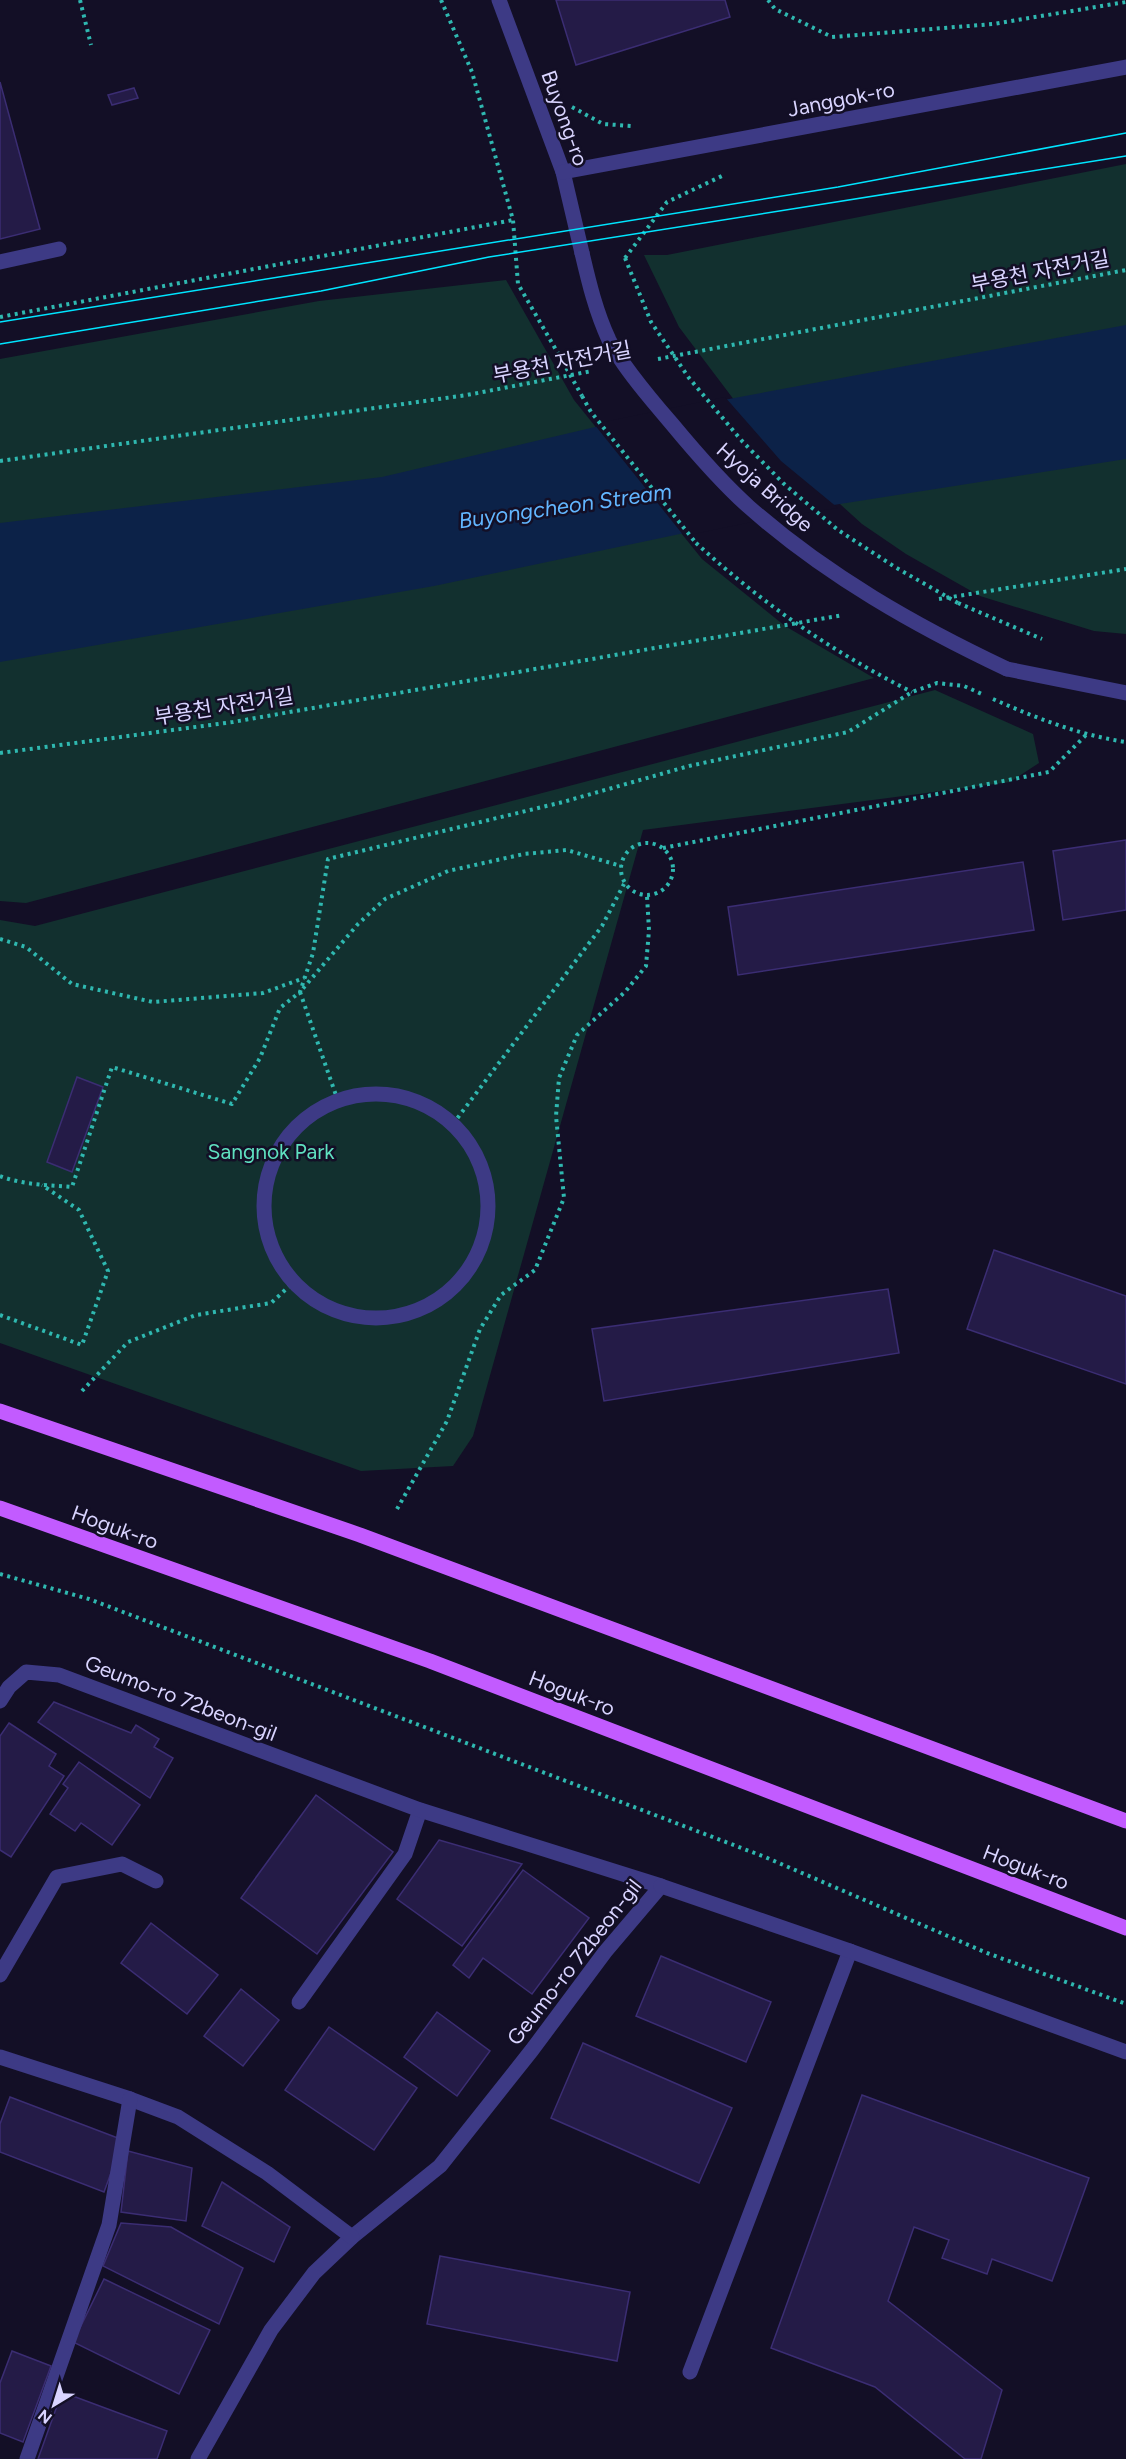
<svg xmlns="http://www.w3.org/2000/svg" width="1126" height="2459" font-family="Figtree,'Noto Sans KR',sans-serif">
<rect width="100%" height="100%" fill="#130f26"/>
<g fill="#12302f">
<path d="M1126,164V634L1094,631L980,596L906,554L862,524L753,425L679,327L644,255H667Z"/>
<path d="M506,280L574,400L702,559L785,626L874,678L26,903L0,901V359L319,301Z"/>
<path d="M935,690L1033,734L1039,763L1010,782L643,830L473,1436L453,1466L361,1471L0,1343V920L35,926Z"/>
</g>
<path fill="#0c2248" d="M1126,325V459L770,515L434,586L0,662V523L382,477L659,412Z"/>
<path fill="#130f26" d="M725,397L781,461L838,508L771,518L684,536L594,424Z"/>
<g fill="#241b47" stroke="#3b2d73" stroke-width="1.5">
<path d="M556,0H725L730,17L576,65Z"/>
<path d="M0,82L40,229L0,239Z"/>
<path d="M134,88L138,98L112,105L108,95Z"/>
<path d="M1126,840V910L1063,920L1053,851Z"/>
<path d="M1023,862L1034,930L738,975L728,907Z"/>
<path d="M77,1077L103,1087L72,1172L47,1162Z"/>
<path d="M994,1250L1126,1296V1384L967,1329Z"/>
<path d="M888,1289L899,1353L604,1401L592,1329Z"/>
<path d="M54,1702L131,1733L136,1725L159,1739L154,1747L173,1758L150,1798L38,1722Z"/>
<path d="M9,1723L56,1754L49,1766L64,1776L11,1857L0,1850V1736Z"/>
<path d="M79,1762L140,1805L112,1845L81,1823L75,1831L50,1814L68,1788L63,1784Z"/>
<path d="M316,1795L393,1852L317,1954L241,1898Z"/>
<path d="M439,1840L522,1864L462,1946L397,1899Z"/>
<path d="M523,1870L589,1918L532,1994L483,1958L469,1978L453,1965Z"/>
<path d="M151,1923L218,1975L187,2014L121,1963Z"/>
<path d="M661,1956L771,2002L746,2062L636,2016Z"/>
<path d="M241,1989L279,2020L243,2066L204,2036Z"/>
<path d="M437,2012L490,2051L457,2096L404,2057Z"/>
<path d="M329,2027L417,2088L374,2150L285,2090Z"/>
<path d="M583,2043L732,2108L699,2183L551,2118Z"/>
<path d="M862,2095L1089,2178L1052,2281L992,2259L987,2274L942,2258L949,2240L914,2227L888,2301L1002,2390L981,2459H965L875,2387L771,2348Z"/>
<path d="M10,2097L123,2140L104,2192L0,2152V2124Z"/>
<path d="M128,2151L192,2168L186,2221L121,2212Z"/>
<path d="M222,2182L290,2227L274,2262L202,2226Z"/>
<path d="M121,2223L171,2227L243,2268L219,2324L103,2266Z"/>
<path d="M440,2256L630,2292L617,2361L427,2324Z"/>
<path d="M104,2279L210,2330L179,2394L73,2342Z"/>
<path d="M12,2351L51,2366L23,2442L0,2433V2383Z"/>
<path d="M62,2392L167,2431L157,2459H38Z"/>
</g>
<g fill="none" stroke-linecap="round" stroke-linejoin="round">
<g stroke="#2fb8b0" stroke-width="4" stroke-dasharray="3 4.5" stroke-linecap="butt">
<path d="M80,0L91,45"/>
<path d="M441,0L472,72L513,220L518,284L559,355"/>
<path d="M768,0L775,9L832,37L993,24L1126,2"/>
<path d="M572,107L603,124L632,126"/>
<path d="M625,258L667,202L722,176"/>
<path d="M0,317L513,220"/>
<path d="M658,359L1126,270"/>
<path d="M582,396L591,412L696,543"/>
<path d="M0,461L467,395L592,371"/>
<path d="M939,599L1126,569"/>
<path d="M958,603L1042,639"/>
<path d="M993,699C1036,718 1079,735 1126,742"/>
<path d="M0,753L233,722L843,615"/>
<circle cx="647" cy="869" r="26"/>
<path d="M663,848L1049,772L1087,734"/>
<path d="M0,939L26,947L72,984L153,1002L263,993L304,978"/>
<path d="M338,1101L300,992L358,924L385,899L448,871L524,854L567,850L621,866"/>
<path d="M453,1124L602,926L624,884"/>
<path d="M0,1176C23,1185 48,1185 72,1187L112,1067L232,1104L260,1058L280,1008L300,992L313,953L328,859L563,802L689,766L848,732L912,692L937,683L964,686L984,695"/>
<path d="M0,1315L82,1345L108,1271L79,1210L42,1185"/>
<path d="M82,1391L128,1342L196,1315L271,1303L294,1282"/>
<path d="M397,1509L447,1421L480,1329L501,1295L535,1270L564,1198L556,1116L559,1078L577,1035L625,992L646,966L649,930L647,896"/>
<path d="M0,1574L89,1599L765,1857L987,1953L1126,2004"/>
</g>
<g stroke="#3d3a85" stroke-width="15">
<path d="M0,262L59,249"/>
<path d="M0,1975L57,1877L122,1864L156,1881"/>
<path d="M299,2002L405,1854L420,1810"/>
<path d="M690,2372L850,1951"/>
</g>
<circle stroke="#3d3a85" stroke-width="15" cx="376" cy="1206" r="112"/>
<g stroke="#3d3a85" stroke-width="15">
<path d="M499,0L563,172L582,253"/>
<path d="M563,172L1126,67"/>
<path d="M1007,669L1126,693"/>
<path d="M0,1701L9,1687L26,1672L59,1675L420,1810L661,1886L605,1952L532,2050L440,2166L352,2237L314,2273L271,2330L198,2459"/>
<path d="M661,1886L850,1951L1126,2052"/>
<path d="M0,2057L130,2099L178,2117L267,2173L352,2237"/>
<path d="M27,2459L109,2225L130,2099"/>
</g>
<g stroke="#c25bff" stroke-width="15">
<path d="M0,1411L360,1535L1126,1821"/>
<path d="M0,1508L430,1661L1126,1928"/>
</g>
<g stroke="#00e5ff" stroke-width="1.5">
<path d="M0,322L838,187L1126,133"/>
<path d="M0,344L321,291L489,257L1126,156"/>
</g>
<g stroke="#2fb8b0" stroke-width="4" stroke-dasharray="3 4.5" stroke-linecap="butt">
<path d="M625,258L651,322L689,378L742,441L783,483L838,530L895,567L958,603"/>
<path d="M559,355L582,396"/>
<path d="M696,543C763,604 831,651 912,692"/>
</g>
<path stroke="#3d3a85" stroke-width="15" d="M582,253C589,283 596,312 609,340C622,366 653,402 672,424C696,453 721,482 749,507C826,575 916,626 1007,669"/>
</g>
<g text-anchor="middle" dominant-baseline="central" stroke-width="5" stroke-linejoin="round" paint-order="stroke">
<g font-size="21" fill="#d9d4ff" stroke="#130f26">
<text transform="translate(841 99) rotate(-11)">Janggok-ro</text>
<text transform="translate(565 118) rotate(70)">Buyong-ro</text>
<text transform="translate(1040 271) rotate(-11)">부용천 자전거길</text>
<text transform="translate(562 362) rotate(-11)">부용천 자전거길</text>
<text transform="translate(765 487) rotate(42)">Hyoja Bridge</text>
<text transform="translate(224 706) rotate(-9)">부용천 자전거길</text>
<text transform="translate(115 1527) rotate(20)">Hoguk-ro</text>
<text transform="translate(572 1693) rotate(21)">Hoguk-ro</text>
<text transform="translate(181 1698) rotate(21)">Geumo-ro 72beon-gil</text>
<text transform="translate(1026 1867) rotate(21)">Hoguk-ro</text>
<text transform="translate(574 1962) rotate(-52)">Geumo-ro 72beon-gil</text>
</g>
<g font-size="21" fill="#5fe0c0" stroke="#130f26">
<text x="271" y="1151">Sangnok Park</text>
</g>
<g font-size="22" font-style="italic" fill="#62b6ff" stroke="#130f26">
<text transform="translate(565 506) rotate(-8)">Buyongcheon Stream</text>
</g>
</g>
<g transform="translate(54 2405) rotate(218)" stroke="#130f26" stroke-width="4.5" paint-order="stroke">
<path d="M0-4.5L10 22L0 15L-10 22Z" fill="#d9d4ff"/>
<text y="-9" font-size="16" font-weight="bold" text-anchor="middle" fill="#d9d4ff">N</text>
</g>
</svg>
